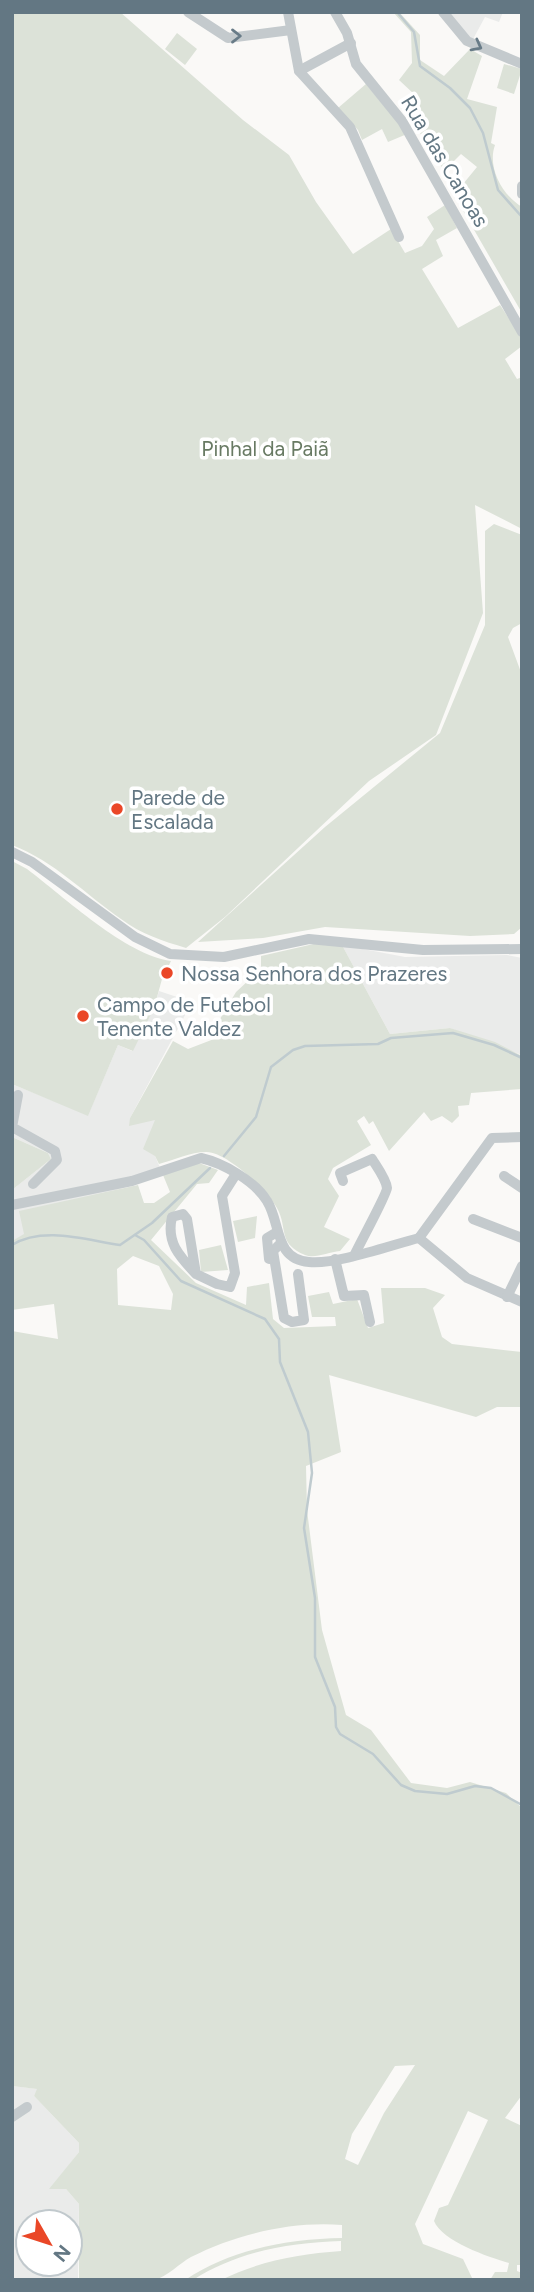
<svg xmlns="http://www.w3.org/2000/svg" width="534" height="2292" font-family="Figtree,sans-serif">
<rect width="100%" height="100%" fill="#faf9f7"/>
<g fill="#eaebea" fill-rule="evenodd">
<path d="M449,12H503L499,22L485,17L472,41Z"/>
<path d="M342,945L405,957L507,955L522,958V1055L450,1028L390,1034Z"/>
<path d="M159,991L192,1002L130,1118L155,1120V1156L163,1175L111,1192L12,1241V1190L51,1159L48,1153L12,1137V1084L88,1115L118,1045L132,1051L154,1008Z"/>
<path d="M12,2086L38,2089L34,2096L79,2143V2152L50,2189H66L79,2204L78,2280H12ZM28,2222H70V2264H28Z"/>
</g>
<g fill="#dce2d8" fill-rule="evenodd">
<path d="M12,12H120L243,120L289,155L316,202L353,254L391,229L405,253L422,246L434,229L427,217L445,205L457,228L436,240L443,256L422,269L458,328L500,305L522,338V346L505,359L517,379L522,377V529L475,505L483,613L436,735L369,781L225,917L186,948C163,941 141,934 121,919C85,894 54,861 12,845Z"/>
<path d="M393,12H399L420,35V60L444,76L470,49L482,56L467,99L497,107L491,143L495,145C487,167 502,195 522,207V313L454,195L477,167L461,154L444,171L415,125L423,116L415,95L399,80L412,63L411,32Z"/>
<path d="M177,33L197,49L185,65L165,49Z"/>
<path d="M504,64L522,69L514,94L497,88Z"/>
<path d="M366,84L407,134L388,142L382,129L362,140L358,130L338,108Z"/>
<path d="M494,524L522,535V623L513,628L508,637L522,675V927L514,934L470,936L325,927L263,938L198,942L325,827L440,733L485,625V531Z"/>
<path d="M12,861L27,869C64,897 126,955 171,961L162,979L154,1008L133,1051L118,1045L88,1116L12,1084Z"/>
<path d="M318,943L342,945L390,1034L450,1028L495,1042L522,1056V1089L471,1093L469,1105L458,1106L459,1116L452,1123L442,1116L431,1121L424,1112L389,1151L373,1121L369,1124L364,1116L357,1121L371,1145L333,1168L328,1179L339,1196L324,1227L350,1239L340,1251C328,1252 315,1259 305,1255C279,1244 287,1231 279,1212C271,1193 226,1151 206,1152C191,1152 174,1160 159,1164L155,1156L143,1149L155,1120L129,1126L130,1118L173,1041L188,1049L227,1034L220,1019L236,992L261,969V956Z"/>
<path d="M12,1137L48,1153L51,1159L12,1190Z"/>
<path d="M199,1163L218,1170L209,1183L197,1184L151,1240L196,1283L246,1305L247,1287L269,1283L273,1319L284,1328L336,1326L335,1317H312L308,1296L329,1292L333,1304L357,1299L368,1328L384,1323L381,1288H425L445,1295L433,1308L442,1337L452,1344L522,1352V1407H497L476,1417L329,1375L341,1452L306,1466L307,1510L322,1630L346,1715L371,1730L411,1783L447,1788L470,1782L506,1793L522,1808V2095L505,2118L522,2126V2265H517V2271L522,2273V2280H490L495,2272H507L509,2263C488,2257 442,2241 434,2221L439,2208L448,2205L488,2120L468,2111L415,2224L423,2244L463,2259L473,2280H221C260,2261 298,2254 341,2251V2241C289,2243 238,2251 193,2280H185C231,2249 288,2239 342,2238V2225C292,2221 236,2234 191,2257C180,2263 167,2277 154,2280C131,2284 103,2280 79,2280V2204L66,2189H49L79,2152V2143L34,2096L37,2089L12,2086V1331L58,1339L54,1304L12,1310V1241L24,1234L19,1211L138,1185L144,1203H154L170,1192L163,1175ZM133,1256L159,1266L173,1294L171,1310L118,1305L117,1269ZM415,2065L384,2113L358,2165L345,2159L352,2134L395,2066Z"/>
<path d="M257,1216L255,1238L238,1242L233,1221Z"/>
<path d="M221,1245L228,1270L201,1272L199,1250Z"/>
</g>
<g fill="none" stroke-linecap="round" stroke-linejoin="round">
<g stroke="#bfcbcf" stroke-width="2.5">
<path d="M397,12L414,32L420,66L450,88L470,108L483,133L498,190L522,217"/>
<path d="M224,1156L256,1117L271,1067L293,1050L305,1046L378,1044L391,1038L453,1033L494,1045L522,1058"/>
<path d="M135,1235L144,1240L181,1281L265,1319L279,1339L280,1362L308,1432L312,1473L304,1528L315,1598V1657L335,1707L336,1727L340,1734L373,1754L401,1785L415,1791L447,1794L475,1786L491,1788L522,1805"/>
<path d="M12,1245C43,1226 86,1240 120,1245L152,1223L210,1168"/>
</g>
<g stroke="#c4cacd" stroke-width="10">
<path d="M188,12L228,38L291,30"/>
<path d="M288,12L299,71L350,127L399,237"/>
<path d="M335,12L347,33L356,64L402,121L522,332"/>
<path d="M443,12L467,41L522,64"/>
<path d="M299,71L351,43"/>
<path d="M522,186V194"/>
<path d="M12,852L32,862L135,937L170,954L224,957L309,939L423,950L522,949"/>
<path d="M18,1095L12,1127L55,1151L57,1160L33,1184"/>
<path d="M504,1176L522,1188"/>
<path d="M343,1181L340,1173L372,1159C377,1167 386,1179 387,1188C387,1194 360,1243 355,1254"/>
<path d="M12,1205L132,1181L201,1158C223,1163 255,1181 267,1201C281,1223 274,1259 309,1262C336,1265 391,1245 419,1238"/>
<path d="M473,1219L522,1238"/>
<path d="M419,1238L492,1138L522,1137"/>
<path d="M419,1238L467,1278L522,1302"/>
<path d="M280,1244L273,1251L284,1318L292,1322L304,1320L298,1274"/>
<path d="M269,1259L267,1238L277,1232"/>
<path d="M335,1259L344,1296L364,1295L370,1322"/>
<path d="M196,1274C179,1256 166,1242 172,1217L183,1214L187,1219L196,1274L217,1284L230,1287L235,1273L222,1196L236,1174"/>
<path d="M507,1297L522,1266"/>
<path d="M12,2117L27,2107"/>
</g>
</g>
<defs><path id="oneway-chevron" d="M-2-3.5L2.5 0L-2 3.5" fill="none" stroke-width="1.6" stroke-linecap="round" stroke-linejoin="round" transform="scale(1.75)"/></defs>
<g stroke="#687b87">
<use href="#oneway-chevron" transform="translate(236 36)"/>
<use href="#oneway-chevron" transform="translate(477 46) rotate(28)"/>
</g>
<g fill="#ea4727" stroke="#fff" stroke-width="2.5">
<circle cx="117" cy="809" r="7"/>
<circle cx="167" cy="973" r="7"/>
<circle cx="83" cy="1016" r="7"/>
</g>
<g text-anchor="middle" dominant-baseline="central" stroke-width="7" stroke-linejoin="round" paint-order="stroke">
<g font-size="21" fill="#637783" stroke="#fff">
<text transform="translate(445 161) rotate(59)">Rua das Canoas</text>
</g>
<g font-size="21" fill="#687a63" stroke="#fff">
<text x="265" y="448">Pinhal da Paiã</text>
</g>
<g font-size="21" fill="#637783" stroke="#fff" text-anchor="start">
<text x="131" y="797">Parede de<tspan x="131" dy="24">Escalada</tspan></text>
<text x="181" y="973">Nossa Senhora dos Prazeres</text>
<text x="97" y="1004">Campo de Futebol<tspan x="97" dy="24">Tenente Valdez</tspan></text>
</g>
</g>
<rect width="534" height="2292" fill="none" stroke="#637783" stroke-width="28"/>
<g transform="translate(49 2243) rotate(129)"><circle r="33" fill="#ffffff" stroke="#c1c9cd" stroke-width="2"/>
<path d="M0-5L12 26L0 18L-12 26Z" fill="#ea4727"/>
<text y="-10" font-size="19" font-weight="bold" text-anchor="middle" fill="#637783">N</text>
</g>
</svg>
